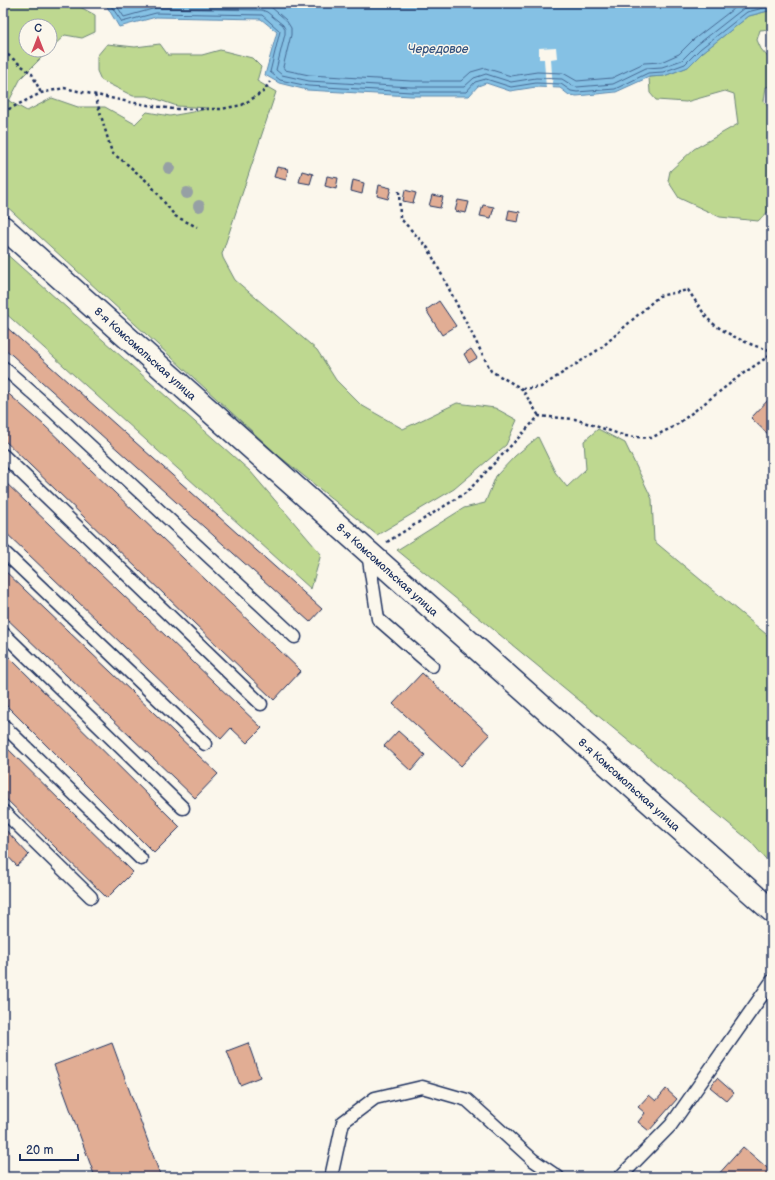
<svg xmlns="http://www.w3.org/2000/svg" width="775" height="1180" font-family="'Balsamiq Sans',sans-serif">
<rect width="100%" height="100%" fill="#fbf7ec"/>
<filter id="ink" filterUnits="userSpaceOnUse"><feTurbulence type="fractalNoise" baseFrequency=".025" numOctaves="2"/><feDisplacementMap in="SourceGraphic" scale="8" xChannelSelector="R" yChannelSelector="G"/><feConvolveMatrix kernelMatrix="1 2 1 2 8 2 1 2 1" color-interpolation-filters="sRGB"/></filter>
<g filter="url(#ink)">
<g fill="#bed890" stroke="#6c8477">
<path d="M3,3H73L95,15V32L82,38L65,35L50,49V26H26V50H49L21,78L9,101L27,111L52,98L78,107H105L135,124L147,112L170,116L198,111L208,108L177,106L148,96H133L101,80L97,71V56L107,44L135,47L160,44L168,55H202L220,50L252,58L261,67L257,81L276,92L222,254L223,258L235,280L317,350L336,380L361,405L403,429L457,403L495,408L517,420L506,445L454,489L377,535L279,456L3,203Z"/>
<path d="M772,10V29L760,30L757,40L761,49L772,62V86L766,87L764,101L772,113V206L771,209L758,221L720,217L679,198L668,181L670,171L694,149L738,124L734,94L725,91L686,102L656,100L650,93L649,77L664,76L688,67L703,52L749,16Z"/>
<path d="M3,251L250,471L321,554L311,589L3,311Z"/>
<path d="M598,429L625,443L652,499L654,541L772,639V866L750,841L397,550L464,508L485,503L496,476L515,456L538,437L555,472L567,487L586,469L584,441Z"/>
</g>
<path fill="#85c1e4" stroke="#5b87ae" d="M105,3H772V10L749,16L703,52L688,67L664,76L649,77L616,92L577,96L569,95L560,88L536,87L510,91L486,83L478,86L469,96H411L307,90L279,83L265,75L277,32L261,19L156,17L119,27Z"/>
<path fill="#fbf7ec" d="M556,47L557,58L551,59L553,90L546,89L544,59H539V48Z"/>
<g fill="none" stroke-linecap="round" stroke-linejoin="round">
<g stroke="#456994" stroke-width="1">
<path d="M109,3L122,22L156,13L262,15L280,31L270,72L280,80L308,86L411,92H466L475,82L486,79L511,87L536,83L561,84L571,91L577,92L615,89L648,73L663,72L685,64L700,49L747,12L772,6"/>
<path d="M115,3L124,17L156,8L262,10L267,12L283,25L285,29V34L276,70L282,75L309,81L411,87H464L474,78L486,74L511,82L536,78L562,79L573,86L577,87L613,84L646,68L662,67L682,60L697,45L744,8L762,3"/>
<path d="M215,3L265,4L271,7L286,20L291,28V35L283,67L285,70L309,75L411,81H461L471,72L485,68L511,76L537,72L563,73L577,81L612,78L644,63L661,62L679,54L693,40L741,3"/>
</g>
</g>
<g fill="#e1ad94" stroke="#1b2f5e">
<path d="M277,167L288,169L286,180L274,177Z"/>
<path d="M302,171L313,174L310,184L299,182Z"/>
<path d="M327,176L338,178L336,189L325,186Z"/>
<path d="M353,180L364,183L362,194L351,191Z"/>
<path d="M379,185L391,188L388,199L377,196Z"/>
<path d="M405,190L416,193L413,203L403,201Z"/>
<path d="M432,195L443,197L440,208L429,206Z"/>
<path d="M458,200L469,202L466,213L455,211Z"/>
<path d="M483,205L494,207L491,218L480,216Z"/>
<path d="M509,210L520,212L518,222L507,220Z"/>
<path d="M439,301L456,326L442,335L426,310Z"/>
<path d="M3,324L322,609L310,622L3,347Z"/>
<path d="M471,349L477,358L469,363L464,354Z"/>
<path d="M3,389L44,425L301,671L274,700L3,439Z"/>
<path d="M771,397L772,398V438L751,418Z"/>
<path d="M3,480L262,728L247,743L231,728L221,739L3,530Z"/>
<path d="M3,569L218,774L195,798L3,615Z"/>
<path d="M3,651L180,827L154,853L3,702Z"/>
<path d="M422,673L490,735L461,766L393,704Z"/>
<path d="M398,731L425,755L411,771L384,746Z"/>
<path d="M3,744L133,872L107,898L3,796Z"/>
<path d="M3,827L29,855L17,866L3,851Z"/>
<path d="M112,1043L161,1177H95L54,1065Z"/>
<path d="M248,1043L260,1077L240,1085L227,1051Z"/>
<path d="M717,1078L734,1093L727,1101L710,1087Z"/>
<path d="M666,1089L677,1099L649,1131L638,1122L645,1113L638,1107L649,1095L656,1101Z"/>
<path d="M743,1147L772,1172V1177H716Z"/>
</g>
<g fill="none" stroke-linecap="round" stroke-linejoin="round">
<g stroke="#1b2f5e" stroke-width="15">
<g id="lane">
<path d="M3,367L55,413L295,637"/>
<path d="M3,455L261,704"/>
<path d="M3,551L205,744"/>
<path d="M368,553L378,619L432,666"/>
<path d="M3,633L183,808"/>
<path d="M3,725L141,859"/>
<path d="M3,811L91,897"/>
<path d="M331,1177L343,1122L375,1098L422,1087L467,1100L533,1160L558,1177"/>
<path d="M620,1177L671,1125L772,981"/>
</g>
</g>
<g stroke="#1b2f5e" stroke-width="25">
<path id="street" d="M3,227L772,911"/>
</g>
<g stroke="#1b2f5e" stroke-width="2.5" stroke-dasharray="3 3" stroke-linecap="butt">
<path d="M3,51L32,74L41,93"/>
<path d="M95,95L112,153L127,164L150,184L175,216L197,227"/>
<path d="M3,112L41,93L64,88L129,102L173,109H221L242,105L263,92L270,82"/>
<path d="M399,191L400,218L428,248L491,371L522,389L539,416"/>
<path d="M522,389L541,387L601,348L659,296L688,290C695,300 702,312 710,321C722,332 756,349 772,350"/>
<path d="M387,542L467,492L539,416L575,419L625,436L651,438L675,426L741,375L772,354"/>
</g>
<use href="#lane" stroke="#fbf7ec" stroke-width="12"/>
<use href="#street" stroke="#fbf7ec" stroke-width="22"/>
</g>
<g fill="#96a0a4">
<circle cx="169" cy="168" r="6"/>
<circle cx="187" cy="193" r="6"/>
<circle cx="199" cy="206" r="6"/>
</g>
</g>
<g text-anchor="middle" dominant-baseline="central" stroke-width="3" stroke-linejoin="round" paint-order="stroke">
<g font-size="11" fill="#1b2f5e" stroke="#fbf7ec">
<text transform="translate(145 354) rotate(42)">8-я Комсомольская улица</text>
<text transform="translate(387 570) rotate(42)">8-я Комсомольская улица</text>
<text transform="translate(629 785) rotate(42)">8-я Комсомольская улица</text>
</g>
<g font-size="12" font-style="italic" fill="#365480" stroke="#fbf7ec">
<text x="438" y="49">Чередовое</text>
</g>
</g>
<rect width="775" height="1180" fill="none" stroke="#fbf7ec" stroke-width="16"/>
<rect x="8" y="8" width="759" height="1164" fill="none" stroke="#1b2f5e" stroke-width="1.5" filter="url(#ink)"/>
<g transform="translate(38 38)"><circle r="19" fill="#fbf7ec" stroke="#a1a7b3"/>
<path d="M0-3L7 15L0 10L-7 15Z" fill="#d1495b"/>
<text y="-6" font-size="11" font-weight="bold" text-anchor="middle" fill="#1b2f5e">С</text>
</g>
<path d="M20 1154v6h58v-6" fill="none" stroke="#1b2f5e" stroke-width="2"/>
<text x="26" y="1154" font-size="12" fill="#1b2f5e" stroke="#fbf7ec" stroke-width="3" paint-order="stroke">20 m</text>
</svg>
